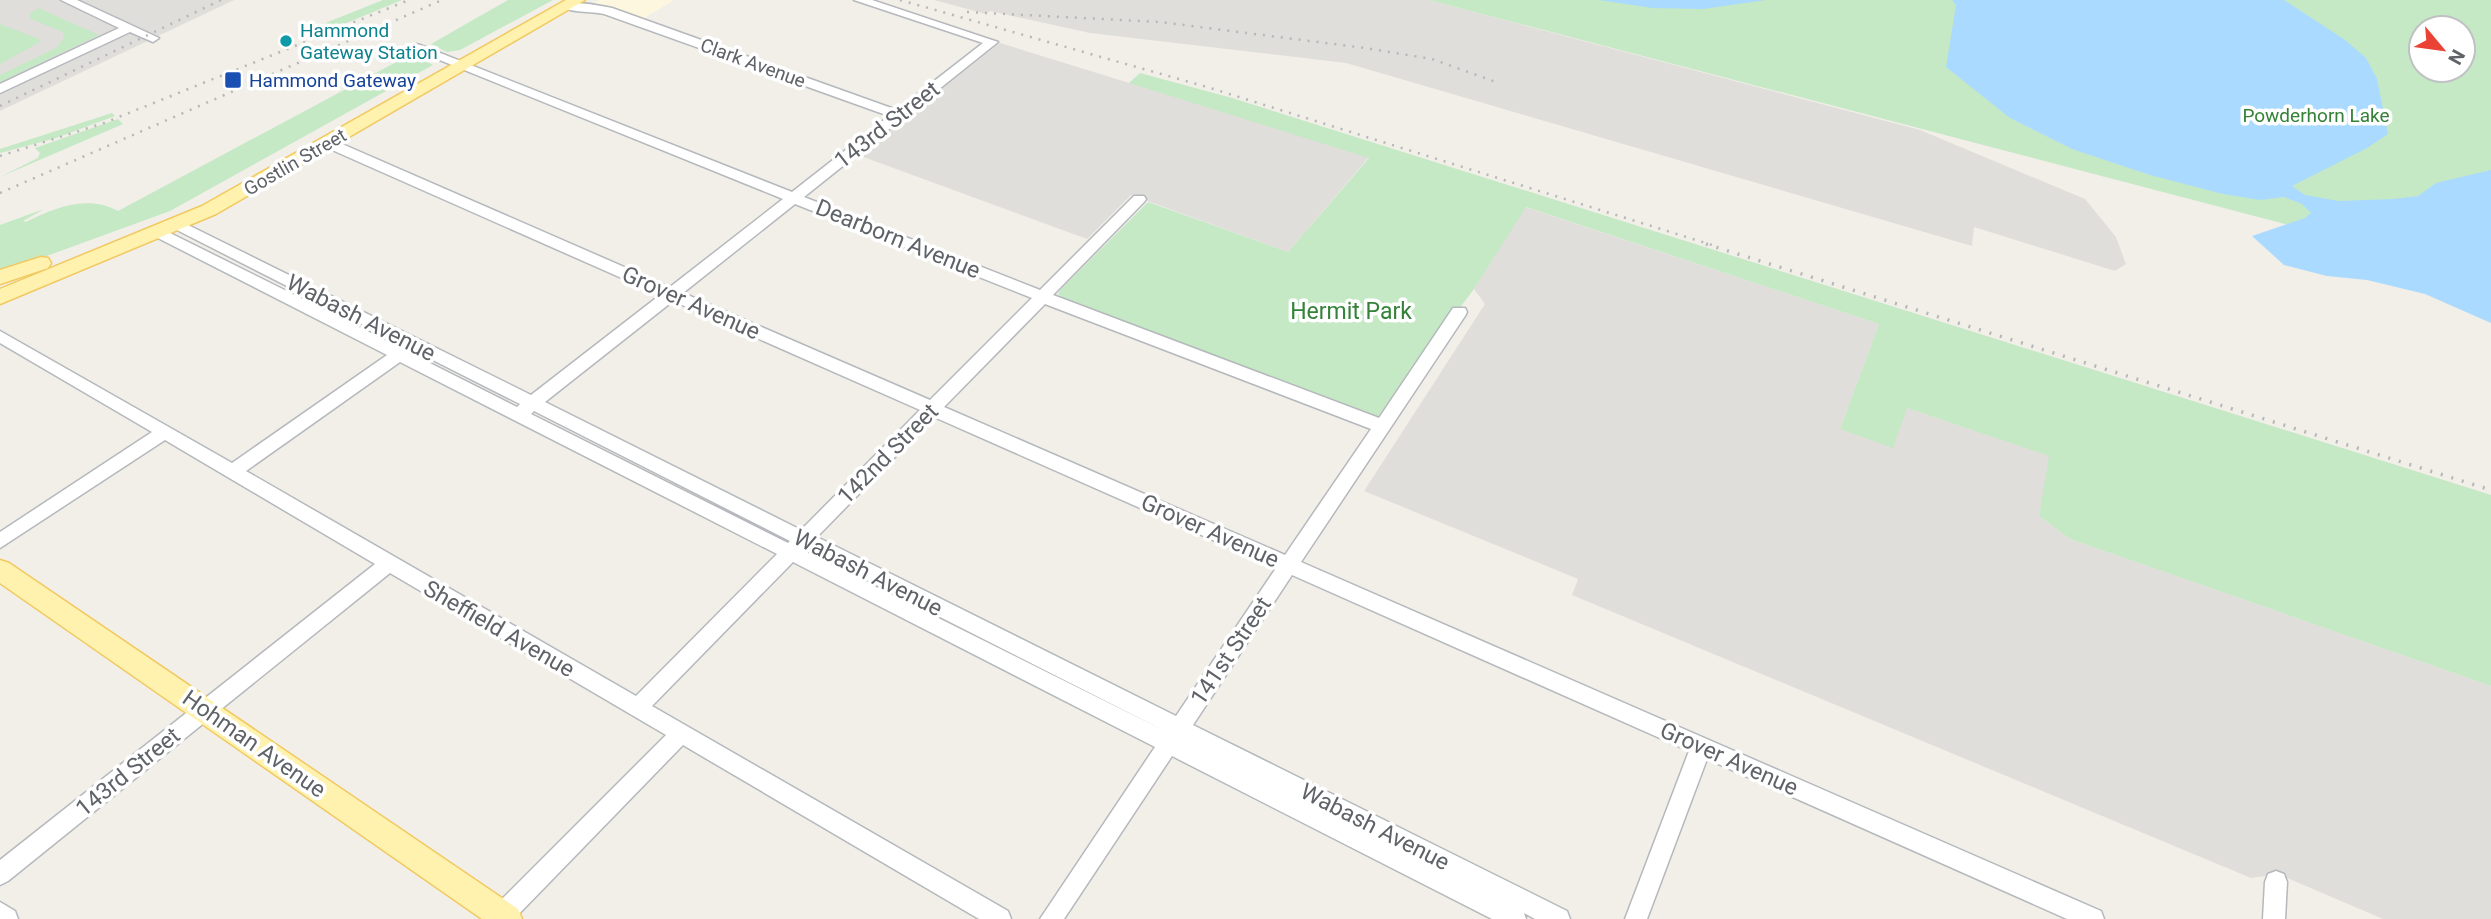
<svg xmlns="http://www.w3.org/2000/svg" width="2491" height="919" font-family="Roboto,sans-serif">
<rect width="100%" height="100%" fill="#f1efe8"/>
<path fill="#fef7e0" d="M599,0H674L631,26L583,9Z"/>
<g fill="#e0deda">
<path d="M0,0H234L0,111Z"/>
<path d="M934,0H1429L1920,130L2085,199L2116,237L2126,264L2115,271L1974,227L1972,246L1346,63L1090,33L990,11L986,14Z"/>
<path d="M1000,43L1369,157L1288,252L1131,195L1087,239L858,155Z"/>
<path d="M1525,207L1879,324L1840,429L1907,408L2050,456L2039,516L2070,539L2491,686V919H2383L2278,874L2251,878L1572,595L1578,579L1364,491L1485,304L1474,289Z"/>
</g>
<g fill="#c5e8c5" fill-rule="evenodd">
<path d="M383,0H402L320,34L313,28Z"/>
<path d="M508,0H553L460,50L447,52L431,44Z"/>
<path d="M1429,0H2491V278ZM2421,28H2463V70H2421Z"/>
<path d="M38,8L99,35L0,82V75L56,48L64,38L63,32L31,19L29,15Z"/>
<path d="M0,24L39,39L40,42L0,64Z"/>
<path d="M413,53L433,65L170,211L22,265L0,269V225L44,209L23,221L26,222C53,208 88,194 118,211Z"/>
<path d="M1140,73L1232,98L2491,495V686L2070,539L2039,516L2049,456L1907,408L1893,448L1840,429L1879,324L1526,207L1474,289L1377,418L1062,297L1058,294L1060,290L1148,202L1288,252L1369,158L1129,83Z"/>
<path d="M112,113L115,116L56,138L0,153V149Z"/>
<path d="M118,119L123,124L0,177L38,158L40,153L35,148Z"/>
</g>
<g fill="#aadaff">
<path d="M1599,0H1766L1703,9L1652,8Z"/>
<path d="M1952,0H2284L2345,40L2366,58L2377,79L2388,134L2367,148L2292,186L2305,195L2338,201L2394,199L2418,196L2436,183L2491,170V323L2425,294L2367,280L2327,276L2284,265L2252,236L2305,218L2311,213L2302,204L2284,197L2260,200L2223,194L2150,175L2072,149L2010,118L1946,67L1956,5Z"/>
</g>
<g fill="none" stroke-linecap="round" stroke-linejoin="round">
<g stroke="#b5b8bc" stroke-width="3">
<g id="minor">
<path d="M61,0H77L159,38L153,42L130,32L0,93V84L119,28Z"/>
<path d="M854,0H872L998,42L804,197L1040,290L1134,196H1144L1146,199L1144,202L1053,295L1379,418L1453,308H1465L1467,312L1465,316L1301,562L2101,911L2104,919H2067L1707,759L1647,919H1625L1689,751L1292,575L1193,725L1567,911L1570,919H1535L1524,913L1526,919H1492L1172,756L1064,919H1040L1155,747L793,562L652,706L1008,911L1011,919H979L683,745L514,919H487L490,911L666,735L390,573L8,881L0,885V860L375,564L165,440L0,548V532L152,432L0,343V331L232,463L387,355L154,236L152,233L154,230H164L399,347L403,345L173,228L171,225L173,222L178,220L531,395L660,295L323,146V140H333L670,287L783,199L410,48L416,44L420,45L792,192L889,116L604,14C591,11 570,13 560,6C573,0 597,5 612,8L897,110L983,43ZM795,204L1032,298L930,400L683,293ZM673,301L920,410L801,530L545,402ZM1045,304L1371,429L1285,555L944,407ZM415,351L520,404L517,407L412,354ZM400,362L777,554L636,696L246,471ZM534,411L790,541L788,543L531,414ZM934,417L1276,568L1176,716L817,537ZM806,549L1165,731L804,551Z"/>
<path d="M2276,871L2284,874L2287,882L2285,919H2263L2265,882L2268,874Z"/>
<path d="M0,902L15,911L18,919H0Z"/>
</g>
</g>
<g stroke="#f2c960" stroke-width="3">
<g id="major">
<path d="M566,0H585L216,214L0,304V289L202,206Z"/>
<path d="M41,257L48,258L51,263L48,268L0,284V270Z"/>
<path d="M0,560L9,563L518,909L522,919H482L0,583Z"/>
</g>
</g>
<use href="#minor" fill="#fff" fill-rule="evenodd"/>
<use href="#major" fill="#fff2af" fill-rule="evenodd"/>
<g stroke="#b6b7b8" stroke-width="2.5" stroke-dasharray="2 7" stroke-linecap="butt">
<path d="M900,0L1207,87L1712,245"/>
<path d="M967,12L1160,22L1365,48L1432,59L1496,82"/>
<path d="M0,106L221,0"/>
<path d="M0,156L104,123L409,0"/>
<path d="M0,193L442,0"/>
</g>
<path stroke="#b6b7b8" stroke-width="3.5" stroke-dasharray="2 9" stroke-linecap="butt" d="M1706,244L2491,490"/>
</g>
<circle fill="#0f9aa8" stroke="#fff" stroke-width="2.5" cx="286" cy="41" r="7"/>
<rect fill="#1a4fb4" stroke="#fff" stroke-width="2.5" x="224" y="71" width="18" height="18" rx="3.5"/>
<g text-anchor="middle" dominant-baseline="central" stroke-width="7" stroke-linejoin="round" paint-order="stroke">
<g font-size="19" fill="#0d838f" stroke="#fff" text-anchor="start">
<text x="300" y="30">Hammond<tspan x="300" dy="22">Gateway Station</tspan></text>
</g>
<g font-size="19" fill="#5f6368" stroke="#fff">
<text transform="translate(753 63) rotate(20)">Clark Avenue</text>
<text transform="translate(295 162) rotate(-30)">Gostlin Street</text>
</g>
<g font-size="19" fill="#164399" stroke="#fff" text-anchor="start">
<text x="249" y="80">Hammond Gateway</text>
</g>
<g font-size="19" fill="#348238" stroke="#fff">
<text x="2316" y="115">Powderhorn Lake</text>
</g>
<g font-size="23" fill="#5f6368" stroke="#fff">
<text transform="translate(887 125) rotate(-38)">143rd Street</text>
<text transform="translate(898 239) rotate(22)">Dearborn Avenue</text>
<text transform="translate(691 303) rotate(24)">Grover Avenue</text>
<text transform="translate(361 318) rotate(27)">Wabash Avenue</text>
<text transform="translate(888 454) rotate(-45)">142nd Street</text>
<text transform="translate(1210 531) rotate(24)">Grover Avenue</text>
<text transform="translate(868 573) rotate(27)">Wabash Avenue</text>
<text transform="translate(499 629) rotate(30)">Sheffield Avenue</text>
<text transform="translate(1231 651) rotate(-56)">141st Street</text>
<text transform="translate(254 744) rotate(35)">Hohman Avenue</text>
<text transform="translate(1729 759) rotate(24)">Grover Avenue</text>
<text transform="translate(128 772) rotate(-39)">143rd Street</text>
<text transform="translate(1375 827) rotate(27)">Wabash Avenue</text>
</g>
<g font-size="23" fill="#348238" stroke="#fff">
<text x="1351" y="311">Hermit Park</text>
</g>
</g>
<g transform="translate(2442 49) rotate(119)"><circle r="33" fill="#ffffff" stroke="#bfc1c3" stroke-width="2"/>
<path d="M0-5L12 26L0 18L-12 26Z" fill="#ea4335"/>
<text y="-10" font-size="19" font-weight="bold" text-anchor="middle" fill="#5f6368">N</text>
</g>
</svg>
